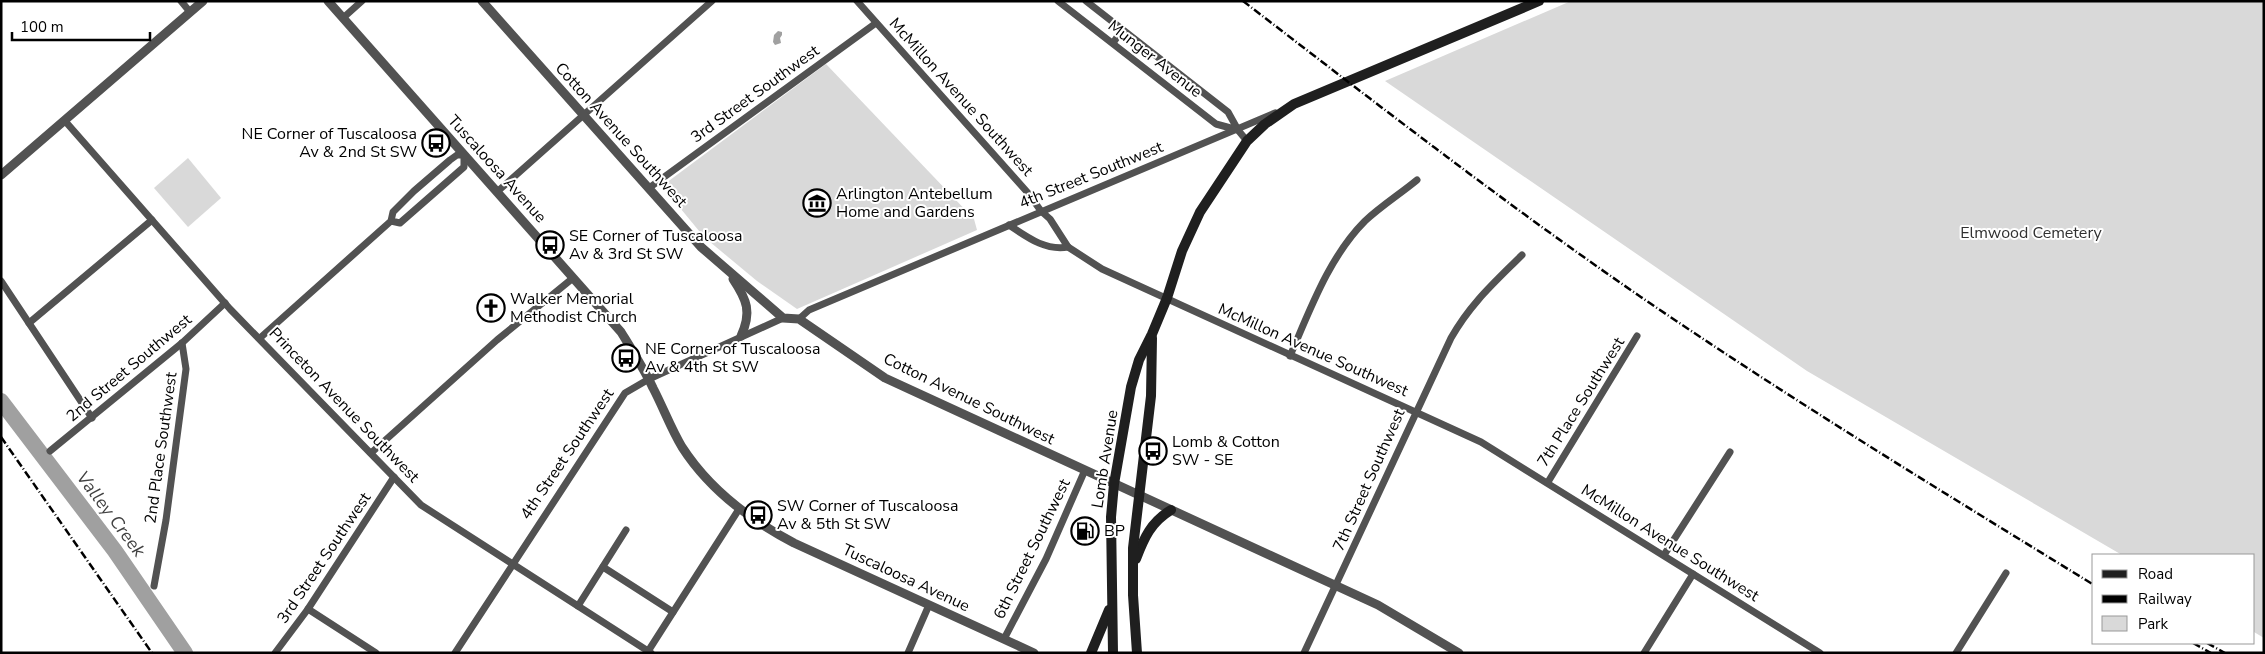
<svg xmlns="http://www.w3.org/2000/svg" width="2265" height="654" font-family="'Nunito Sans',sans-serif">
<rect width="100%" height="100%" fill="#fff"/>
<g fill="#d9d9d9">
<path d="M1571,1H2264V638L2254,632V555H2122L1807,371L1385,81Z"/>
<path d="M826,64L974,219L977,230L797,309L757,281L704,237L662,186Z"/>
<path d="M188,158L221,198L188,227L154,188Z"/>
</g>
<path fill="#a0a0a0" d="M778,31L782,32V35L780,38L781,43L775,45L773,42L774,35Z"/>
<g fill="none" stroke-linecap="round" stroke-linejoin="round">
<path stroke="#a0a0a0" stroke-width="16" d="M1,401L115,551L185,653"/>
<g stroke="#525252" stroke-width="7">
<path d="M181,1L190,12"/>
<path d="M857,1L1028,193L1041,211L1050,219L1068,247L1102,269L1481,442L1820,653"/>
<path d="M1058,1L1216,124L1238,130"/>
<path d="M1086,1L1228,112L1238,130L1247,141"/>
<path d="M343,18L362,1"/>
<path d="M1113,43L1122,30"/>
<path d="M65,121L230,309L421,505L651,653"/>
<path d="M649,188L876,23"/>
<path d="M498,191L712,1"/>
<path d="M1009,225C1027,237 1045,251 1068,247"/>
<path d="M1,281L92,418"/>
<path d="M799,319L809,310L1275,113"/>
<path d="M29,323L152,220"/>
<path d="M260,338L391,221L393,212L414,191L450,160L457,155H464V167L400,223L391,221"/>
<path d="M1290,356C1310,310 1329,257 1365,221C1381,206 1400,194 1417,180"/>
<path d="M50,451L182,343L225,303"/>
<path d="M371,453L497,340L573,278"/>
<path d="M1548,482L1637,336"/>
<path d="M1664,555L1730,452"/>
<path d="M603,567L673,612"/>
<path d="M154,586L166,520L186,369L182,343"/>
<path d="M578,606L626,530"/>
<path d="M308,609L376,653"/>
<path d="M1004,639L1046,559L1085,470"/>
<path d="M275,653L308,609L394,477"/>
<path d="M455,653L625,393L649,379L783,318"/>
<path d="M647,653L739,509"/>
<path d="M908,653L929,605"/>
<path d="M1304,653L1451,338C1471,303 1494,283 1522,255"/>
<path d="M1644,653L1693,574"/>
<path d="M1956,653L2006,573"/>
</g>
<g stroke="#525252" stroke-width="9">
<path d="M328,1L621,332C632,350 644,369 653,388C663,407 671,429 682,447C709,489 750,520 794,543L1034,653"/>
<path d="M482,1L701,247L783,318L799,319L885,378L1378,605L1459,653"/>
<path d="M1,175L203,1"/>
<path d="M733,279C747,300 752,312 741,336"/>
</g>
<g stroke="#1f1f1f" stroke-width="10">
<path d="M1136,559C1144,538 1151,522 1171,510"/>
<path d="M1091,653L1109,610"/>
<path d="M1113,653L1111,517L1114,484L1131,387L1139,360L1152,334L1167,298L1182,251L1200,212L1247,141L1265,124L1294,104L1539,1"/>
<path d="M1137,653L1133,595V548L1151,396L1152,338"/>
</g>
<g stroke="#000" stroke-width="2.5" stroke-dasharray="8 2.5 1 2.5" stroke-linecap="butt">
<path d="M1243,1C1373,101 1503,202 1638,295C1787,397 1941,491 2094,585"/>
<path d="M1,437L152,653"/>
<path d="M2193,643L2211,653"/>
<path d="M2207,643L2225,653"/>
</g>
</g>
<defs>
<g id="bus-ring" transform="scale(1.4375)"><circle r="9.5" fill="#fff" stroke="#000" stroke-width="1.5"/><path d="M-5-6H5V4H4V6H2V4H-2V6H-4V4H-5ZM-3.5-4V0h7V-4ZM-3.5 1.2v1.5H-2V1.2ZM2 1.2v1.5H3.5V1.2Z" fill="#000"/></g>
<g id="museum-ring" transform="scale(1.4375)"><circle r="9.5" fill="#fff" stroke="#000" stroke-width="1.5"/><path d="M0-6L6-3V-2H-6V-3ZM-5-1h2V3h-2ZM-1-1h2V3h-2ZM3-1h2V3H3ZM-6 4H6V6H-6Z" fill="#000"/></g>
<g id="church-ring" transform="scale(1.4375)"><circle r="9.5" fill="#fff" stroke="#000" stroke-width="1.5"/><path d="M-1.2-6h2.4v3.5h3.3v2.4h-3.3V6h-2.4V-.1h-3.3v-2.4h3.3Z" fill="#000"/></g>
<g id="fuel-ring" transform="scale(1.4375)"><circle r="9.5" fill="#fff" stroke="#000" stroke-width="1.5"/><path d="M-5.5-6h7V0h2V4h1.3V-2.5L3-4.5l.8-.8L6-3V5H2.5V1h-1V6h-7ZM-4.2-4.7v3.2H.2V-4.7Z" fill="#000"/></g>
</defs>
<g fill-rule="evenodd">
<use href="#bus-ring" x="436" y="143"/>
<use href="#museum-ring" x="817" y="203"/>
<use href="#bus-ring" x="550" y="245"/>
<use href="#church-ring" x="491" y="308"/>
<use href="#bus-ring" x="626" y="358"/>
<use href="#bus-ring" x="1153" y="451"/>
<use href="#bus-ring" x="758" y="515"/>
<use href="#fuel-ring" x="1085" y="531"/>
</g>
<g text-anchor="middle" dominant-baseline="central" stroke-width="4" stroke-linejoin="round" paint-order="stroke">
<g font-size="16" fill="#000" stroke="#fff">
<text transform="translate(1155 59) rotate(38)">Munger Avenue</text>
<text transform="translate(755 94) rotate(-36)">3rd Street Southwest</text>
<text transform="translate(961 97) rotate(48)">McMillon Avenue Southwest</text>
<text transform="translate(621 135) rotate(48)">Cotton Avenue Southwest</text>
<text transform="translate(497 169) rotate(48)">Tuscaloosa Avenue</text>
<text transform="translate(1091 175) rotate(-22)">4th Street Southwest</text>
<text transform="translate(1313 350) rotate(24)">McMillon Avenue Southwest</text>
<text transform="translate(129 368) rotate(-40)">2nd Street Southwest</text>
<text transform="translate(969 399) rotate(26)">Cotton Avenue Southwest</text>
<text transform="translate(1581 402) rotate(-58)">7th Place Southwest</text>
<text transform="translate(344 405) rotate(46)">Princeton Avenue Southwest</text>
<text transform="translate(161 448) rotate(-82)">2nd Place Southwest</text>
<text transform="translate(567 454) rotate(-56)">4th Street Southwest</text>
<text transform="translate(1105 459) rotate(-81)">Lomb Avenue</text>
<text transform="translate(1369 480) rotate(-66)">7th Street Southwest</text>
<text transform="translate(1670 543) rotate(32)">McMillon Avenue Southwest</text>
<text transform="translate(1032 549) rotate(-64)">6th Street Southwest</text>
<text transform="translate(324 558) rotate(-56)">3rd Street Southwest</text>
<text transform="translate(906 578) rotate(25)">Tuscaloosa Avenue</text>
</g>
<g font-size="16" fill="#000" stroke="#fff" text-anchor="start">
<text x="417" y="134" text-anchor="end">NE Corner of Tuscaloosa<tspan x="417" dy="18">Av &amp; 2nd St SW</tspan></text>
<text x="836" y="194">Arlington Antebellum<tspan x="836" dy="18">Home and Gardens</tspan></text>
<text x="569" y="236">SE Corner of Tuscaloosa<tspan x="569" dy="18">Av &amp; 3rd St SW</tspan></text>
<text x="510" y="299">Walker Memorial<tspan x="510" dy="18">Methodist Church</tspan></text>
<text x="645" y="349">NE Corner of Tuscaloosa<tspan x="645" dy="18">Av &amp; 4th St SW</tspan></text>
<text x="1172" y="442">Lomb &amp; Cotton<tspan x="1172" dy="18">SW - SE</tspan></text>
<text x="777" y="506">SW Corner of Tuscaloosa<tspan x="777" dy="18">Av &amp; 5th St SW</tspan></text>
<text x="1104" y="531">BP</text>
</g>
<g font-size="16" fill="#303030" stroke="#fff">
<text x="2031" y="233">Elmwood Cemetery</text>
</g>
<g font-size="18" font-style="italic" fill="#414141" stroke="#fff">
<text transform="translate(111 514) rotate(53)">Valley Creek</text>
</g>
</g>
<rect width="2265" height="654" fill="none" stroke="#000000" stroke-width="5"/>
<rect x="2092" y="554" width="162" height="90" fill="#ffffff" stroke="#999999"/>
<rect x="2102" y="570" width="25" height="8" fill="#1f1f1f" stroke="#999999"/>
<text x="2138" y="579" font-size="15" fill="#000000">Road</text>
<rect x="2102" y="595" width="25" height="8" fill="#000000" stroke="#999999"/>
<text x="2138" y="604" font-size="15" fill="#000000">Railway</text>
<rect x="2102" y="616" width="25" height="15" fill="#d9d9d9" stroke="#999999"/>
<text x="2138" y="629" font-size="15" fill="#000000">Park</text>
<path d="M12 32v8h138v-8" fill="none" stroke="#000000" stroke-width="2.5"/>
<text x="20" y="32" font-size="15" fill="#000000" stroke="#ffffff" stroke-width="4" paint-order="stroke">100 m</text>
</svg>
